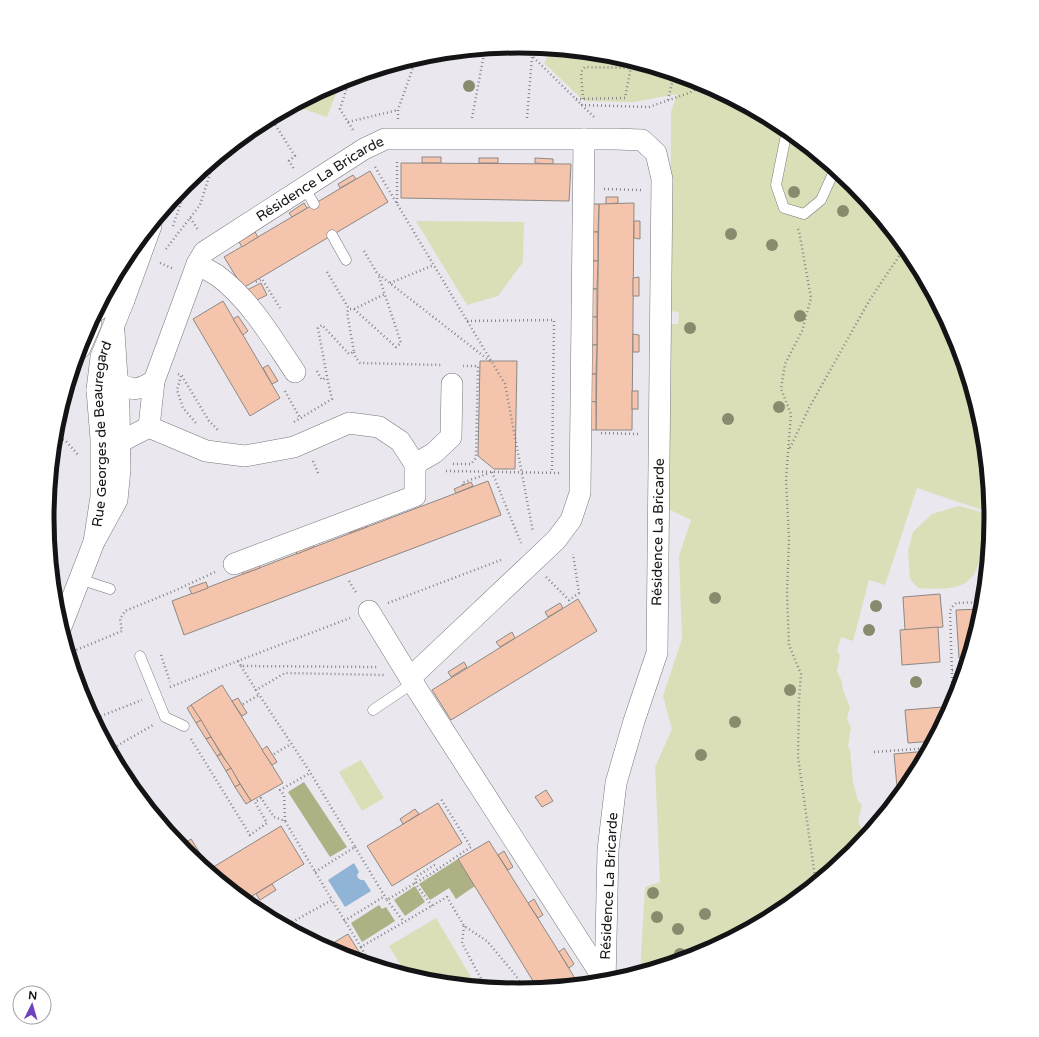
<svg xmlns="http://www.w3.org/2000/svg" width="1039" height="1037" font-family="'Varela Round',sans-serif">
<rect width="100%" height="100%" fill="#eae8ee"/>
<g fill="#dbdfb7">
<path d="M553,49L612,55L701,82L711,88L714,98L728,97L782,126L854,185L912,256L956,338L983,427L991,513L917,488L885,585L869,580L853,641L841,637L837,651L840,656L837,671L842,682L843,690L850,707L847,719L851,728L848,747L850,750L853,782L858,801L862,805L858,822L861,827L862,843L853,853L782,911L700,955L640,973L645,887L660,882L655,767L672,729L663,696L682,639L679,556L691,520L666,508L669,324H678L679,312L670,311L671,112L677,94L634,102L584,101L544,63Z"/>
<path d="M341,81L327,117L294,106L339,82Z"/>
<path d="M416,221L524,222L523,262L498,296L467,305Z"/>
<path d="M959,506L992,515C993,527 988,537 984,548C981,556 979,565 975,572C965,592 937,589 918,588L910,579L908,551L913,532L932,514Z"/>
<path d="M361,760L384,798L362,811L339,772Z"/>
<path d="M436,918L477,987L427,982L407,976L389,946Z"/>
</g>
<g fill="#adb183">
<path d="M304,782L347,847L330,857L288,792Z"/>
<path d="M458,859L475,886L456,899L449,888L430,900L419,884Z"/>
<path d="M415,886L425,902L405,916L394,900Z"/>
<path d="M379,905L382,909L386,907L395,921L362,942L351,923Z"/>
</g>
<path fill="#90b4d6" d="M354,863L359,872L357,875L358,878L361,880H364L371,891L345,907L328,880Z"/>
<g fill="#f4c4ad" stroke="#8e8885">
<rect x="422" y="157" width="19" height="6"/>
<rect x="479" y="158" width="19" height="5"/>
<path d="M535,158L553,159V164L535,163Z"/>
<path d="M401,163L571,164L569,201L401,198Z"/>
<path d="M370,171L388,202L243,288L224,257Z"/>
<path d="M353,175L356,179L340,188L338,184Z"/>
<path d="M606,197H618V203L606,204Z"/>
<path d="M304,203L307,208L292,217L289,213Z"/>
<path d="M634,203L632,430H596L599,204Z"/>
<path d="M591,204H599L598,232H590Z"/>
<path d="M634,221H640V239L634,238Z"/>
<path d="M255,232L258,237L242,247L239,242Z"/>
<rect x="590" y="232" width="8" height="29"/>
<path d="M590,261H598L597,289H590Z"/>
<path d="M639,277V296H633V278Z"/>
<path d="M261,283L267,295L253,302L247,290Z"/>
<path d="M590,289H597V317H589Z"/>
<path d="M223,301L280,398L250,416L193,319Z"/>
<path d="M238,316L248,331L243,335L233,319Z"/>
<rect x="589" y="317" width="8" height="28"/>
<path d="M633,334L639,335V352H633Z"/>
<path d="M589,345H597L596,374H589Z"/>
<path d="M480,361H517L515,469H494L478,456Z"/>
<path d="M268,365L278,381L272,384L263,368Z"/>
<path d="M589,374H596V402L588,401Z"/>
<rect x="632" y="391" width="6" height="18"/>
<path d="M588,401L596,402V430H588Z"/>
<path d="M488,481L501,515L184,635L172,601Z"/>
<path d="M471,482L473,486L456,493L454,489Z"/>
<path d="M365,521L367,527L350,533L348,528Z"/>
<path d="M312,542L314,547L297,554L295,548Z"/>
<path d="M258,562L260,568L243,574L241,569Z"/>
<path d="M206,582L208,588L192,594L189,588Z"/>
<path d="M940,594L943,627L905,630L903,597Z"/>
<path d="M578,599L597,631L451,720L432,690Z"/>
<path d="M560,603L563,608L548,617L545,612Z"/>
<path d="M983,609L969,658H959L956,610Z"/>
<path d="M938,627L940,662L902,665L900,630Z"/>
<path d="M512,632L515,638L500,647L496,642Z"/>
<path d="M464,662L467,667L451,677L448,672Z"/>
<path d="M222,685L283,783L251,801L191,705Z"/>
<path d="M238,698L247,713L242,716L232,701Z"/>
<path d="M191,705L201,720L196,723L187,708Z"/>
<path d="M943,707L944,722L934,741L908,743L905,710Z"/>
<path d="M201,720L211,737L206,739L196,723Z"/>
<path d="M211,737L221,754L217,756L206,739Z"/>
<path d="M267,746L277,762L272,765L262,750Z"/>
<path d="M928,751L909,786L897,787L894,754Z"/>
<path d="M221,754L231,768L226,771L217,756Z"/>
<path d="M231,768L240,784L235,787L226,771Z"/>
<path d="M240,784L251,801L246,804L235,787Z"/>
<path d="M546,790L553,801L542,807L535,797Z"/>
<path d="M438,803L462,843L392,886L367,846Z"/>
<path d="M415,809L419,814L403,824L400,819Z"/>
<path d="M281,826L304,864L244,901L215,877L210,869Z"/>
<path d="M191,839L210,869L208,871L185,852L180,846Z"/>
<path d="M489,841L559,952L579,985L538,989L458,859Z"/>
<path d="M504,851L513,867L508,870L498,855Z"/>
<path d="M272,884L276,890L260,900L256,894Z"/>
<path d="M534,899L543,915L538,918L528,903Z"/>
<path d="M348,934L366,963L338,955L325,948Z"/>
<path d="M564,948L574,964L569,968L559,952Z"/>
</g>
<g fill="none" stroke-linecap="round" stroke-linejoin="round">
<g stroke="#78767c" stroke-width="11">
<g id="lane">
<path d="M787,130L776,185L784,208L804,214L821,200L835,169"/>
<path d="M304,187L314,204"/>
<path d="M332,235L346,260"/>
<path d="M79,579L110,589"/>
<path d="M140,656L165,717L184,726"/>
<path d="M373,710L413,683"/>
</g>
</g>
<g stroke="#78767c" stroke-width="22">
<g id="street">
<path d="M197,264C204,268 212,272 218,276C251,301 272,338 295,372"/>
<path d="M98,310L107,301L124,300"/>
<path d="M80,348L91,323"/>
<path d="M117,382C133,392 139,390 154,381"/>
<path d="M97,390L103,415L111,435L120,442L149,427L206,451L245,456L294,447L349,423L379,427L400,441L415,464L434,453L451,437L452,384"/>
<path id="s1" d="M149,427L154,381L197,264L204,252L364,149L385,139H615L642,140L656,153L662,179L657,653L634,721L616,783L608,850L605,983"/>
<path id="s2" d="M94,542L101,497V439L97,390L101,357L124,300L151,226"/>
<path d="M234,564L415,496V464"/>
<path d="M369,611L413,683L605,981"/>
<path d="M61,627L94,542L117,500L120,469L119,409L114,332"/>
<path d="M410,678L556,540L571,520L580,493L584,139"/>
</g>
</g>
<g stroke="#87858a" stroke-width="2.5" stroke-dasharray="1 3" stroke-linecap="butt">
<path d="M522,46L594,117"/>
<path d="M350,78L340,109L353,130"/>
<path d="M576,99L625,98L632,61"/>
<path d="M583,99L581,72L585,67L630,68"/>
<path d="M668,100L674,74"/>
<path d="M581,105L649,107L689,93L702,86L699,81"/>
<path d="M271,118L295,156L289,161L294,169"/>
<path d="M472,118L485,49"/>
<path d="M527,118L532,57"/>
<path d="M398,119V110L416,59"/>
<path d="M348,122L398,110"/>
<path d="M375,167L505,384L533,532"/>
<path d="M604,189L641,190"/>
<path d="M397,203V160"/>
<path d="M190,218L199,231"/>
<path d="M173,226L188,182"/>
<path d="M798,229L799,231L811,298L802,331L785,364L781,389L791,414L786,479L789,539L787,593L789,645L801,674L799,700L798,757L816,884"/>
<path d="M166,249L200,205L214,161"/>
<path d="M364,251L377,273L491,362"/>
<path d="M160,263L174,269"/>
<path d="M327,272L349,309"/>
<path d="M256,282L262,279L280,308"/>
<path d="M390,283L434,265"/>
<path d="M354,309L396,347L401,343L378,274"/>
<path d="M467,321L554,320L552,473"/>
<path d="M354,352L356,358L360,363L442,365"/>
<path d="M317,371L322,380L327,377"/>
<path d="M178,374L182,376L209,421L219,431"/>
<path d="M181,376L177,390L183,408L196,423"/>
<path d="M285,391L300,418"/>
<path d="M294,422L332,399L327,377L318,328L322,325L349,354L354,352L347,312L349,309H354L385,294"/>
<path d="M601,433L638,434"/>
<path d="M55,438L65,440L79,456"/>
<path d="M790,448L809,408L869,301L905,247"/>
<path d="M313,461L319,475"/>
<path d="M453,464H471L476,458L478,366H463"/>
<path d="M446,471L559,473"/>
<path d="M492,472L521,543"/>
<path d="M463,485L462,483L489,473"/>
<path d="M546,577L569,600L579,593L573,554"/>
<path d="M349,581L357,594"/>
<path d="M388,603L501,560"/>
<path d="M69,653L122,631L120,619L125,611L174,591L215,572"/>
<path d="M161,655L170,682"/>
<path d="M238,661L241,666L378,667"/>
<path d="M241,666L256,690"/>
<path d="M952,670L965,669"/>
<path d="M170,687L350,618"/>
<path d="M243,704L259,695"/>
<path d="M953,706L950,611L952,607L956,603L984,602"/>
<path d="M93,719L142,700"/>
<path d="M191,739L250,835L267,823L255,802L261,798L274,817L285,821L332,900"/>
<path d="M110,750L153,725"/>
<path d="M874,752L930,748"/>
<path d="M274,754L291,744"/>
<path d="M163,815L183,844"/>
<path d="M285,821L284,795L280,790L310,773"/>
<path d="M355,847L387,900L432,873L471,847L441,799"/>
<path d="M315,872L355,847L310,772L256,690L285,673L384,675"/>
<path d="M387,900L404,922"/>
<path d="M432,906L415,883L416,877L436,864"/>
<path d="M344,921L385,896"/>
<path d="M285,926L332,900L361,947L447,897L464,926L487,941L513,972L526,990"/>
<path d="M464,926L462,943L486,988"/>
<path d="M361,947L371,965"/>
</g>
<use href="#lane" stroke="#fff" stroke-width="10"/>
<use href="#street" stroke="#fff" stroke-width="21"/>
</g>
<g fill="#8a8b6e">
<circle cx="469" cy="86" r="6"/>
<circle cx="794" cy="192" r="6"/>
<circle cx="843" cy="211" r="6"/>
<circle cx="731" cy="234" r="6"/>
<circle cx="772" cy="245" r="6"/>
<circle cx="800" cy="316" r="6"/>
<circle cx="690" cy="328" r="6"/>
<circle cx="779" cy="407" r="6"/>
<circle cx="728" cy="419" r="6"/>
<circle cx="715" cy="598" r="6"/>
<circle cx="876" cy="606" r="6"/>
<circle cx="869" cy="630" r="6"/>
<circle cx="916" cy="682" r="6"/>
<circle cx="790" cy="690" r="6"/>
<circle cx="735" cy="722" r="6"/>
<circle cx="701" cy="755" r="6"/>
<circle cx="653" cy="893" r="6"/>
<circle cx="705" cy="914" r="6"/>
<circle cx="657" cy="917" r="6"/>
<circle cx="678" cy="929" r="6"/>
<circle cx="680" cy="954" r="6"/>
</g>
<g text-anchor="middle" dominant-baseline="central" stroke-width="4" stroke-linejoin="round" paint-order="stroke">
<g font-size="14" fill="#141416" stroke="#fff">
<text stroke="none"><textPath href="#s1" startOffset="322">Résidence La Bricarde</textPath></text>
<text stroke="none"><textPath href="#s2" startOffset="109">Rue Georges de Beauregard</textPath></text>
<text transform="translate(658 532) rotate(-89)">Résidence La Bricarde</text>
<text transform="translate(609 886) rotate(-87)">Résidence La Bricarde</text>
</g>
</g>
<path d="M0 0H1039V1037H0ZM54 518a465 465 0 1 1 930 0a465 465 0 1 1-930 0Z" fill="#fff" fill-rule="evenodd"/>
<path fill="none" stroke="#141416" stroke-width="5" d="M54 518a465 465 0 1 1 930 0a465 465 0 1 1-930 0Z"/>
<g transform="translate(32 1005) rotate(5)"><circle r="19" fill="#ffffff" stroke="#a1a1a2"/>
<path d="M0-3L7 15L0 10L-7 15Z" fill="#7143ba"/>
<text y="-6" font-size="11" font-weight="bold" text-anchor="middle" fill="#141416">N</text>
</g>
</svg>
